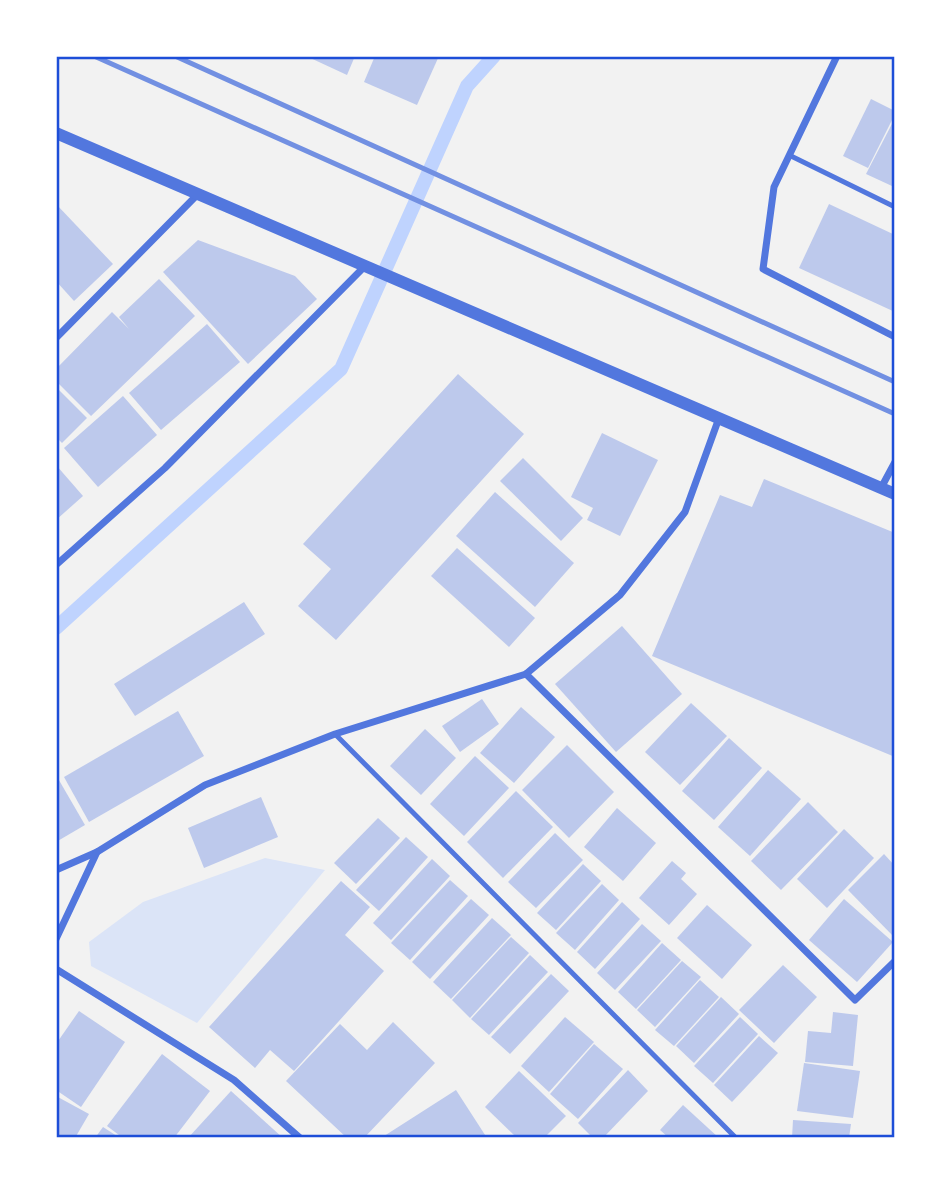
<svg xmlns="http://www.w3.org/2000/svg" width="951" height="1194" font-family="Figtree,sans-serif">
<rect width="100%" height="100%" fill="#f2f2f2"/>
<path fill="#dbe4f7" d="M265,858L325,870L197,1023L91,966L89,942L143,902Z"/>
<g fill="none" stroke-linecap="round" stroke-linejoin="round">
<path stroke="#bfd3fe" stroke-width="14" d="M56,628L341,369L467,86L494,56"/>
</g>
<g fill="#bdc9ec">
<path d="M306,56H355L347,75Z"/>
<path d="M375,56H439L417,105L364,82Z"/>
<path d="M871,99L895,111V114L868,168L843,156Z"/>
<path d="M895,118V180L892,186L866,174Z"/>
<path d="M56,204L113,264L74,301L56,281Z"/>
<path d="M829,204L895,235V312L799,268Z"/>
<path d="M198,240L295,276L317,299L248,364L163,272Z"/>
<path d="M159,279L195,316L91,416L56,381V369L112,312L129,329L119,317Z"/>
<path d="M207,324L240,362L161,430L129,393Z"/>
<path d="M458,374L524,434L336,640L298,606L331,569L303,544Z"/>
<path d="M56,387L87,418L62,443L56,437Z"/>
<path d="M123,396L157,435L98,487L64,448Z"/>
<path d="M602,433L658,460L620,536L587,520L593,508L571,497Z"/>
<path d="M523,458L583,518L561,541L500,481Z"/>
<path d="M56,465L83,496L56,520Z"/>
<path d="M764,479L895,533V757L652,656L720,495L752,507Z"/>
<path d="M495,492L574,563L535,607L456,536Z"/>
<path d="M457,548L535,618L509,647L431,576Z"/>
<path d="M244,602L265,634L135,716L114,684Z"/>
<path d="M622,626L682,694L616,752L555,684Z"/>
<path d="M482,699L499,724L460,752L442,726Z"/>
<path d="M691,703L727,736L680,785L645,752Z"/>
<path d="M521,707L555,737L514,783L480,753Z"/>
<path d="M178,711L204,756L89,822L64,777Z"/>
<path d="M425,729L456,758L421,795L390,766Z"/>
<path d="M729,738L762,768L714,820L682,791Z"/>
<path d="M567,745L614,792L569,838L522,790Z"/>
<path d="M475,756L509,788L464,836L430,804Z"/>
<path d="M768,770L801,799L750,856L718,827Z"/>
<path d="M56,775L85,825L56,842Z"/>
<path d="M516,791L553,827L503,878L467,842Z"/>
<path d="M261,797L278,837L204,868L188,828Z"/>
<path d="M808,802L838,832L781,890L751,861Z"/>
<path d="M617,808L656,843L623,881L584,847Z"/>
<path d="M378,818L400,838L356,884L334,863Z"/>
<path d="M844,829L874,858L827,908L797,879Z"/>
<path d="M555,833L583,860L536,908L508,882Z"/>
<path d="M406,837L428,857L379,911L356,890Z"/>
<path d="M884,854L895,866V938L848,890Z"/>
<path d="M432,859L450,876L391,940L373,923Z"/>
<path d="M672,861L686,873L681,879L697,894L669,925L639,898Z"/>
<path d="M583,864L601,881L556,930L537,913Z"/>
<path d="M450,880L468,896L410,960L391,943Z"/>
<path d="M341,881L370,907L345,935L384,971L294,1071L270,1050L255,1068L209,1027Z"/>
<path d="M602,884L619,900L575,950L556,933Z"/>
<path d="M471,899L489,915L430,979L412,962Z"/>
<path d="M844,899L893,942L857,982L809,940Z"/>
<path d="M622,902L640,919L595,969L577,952Z"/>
<path d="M707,905L752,945L722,979L677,938Z"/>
<path d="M492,918L511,935L451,999L433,982Z"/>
<path d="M642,924L661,941L615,990L597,973Z"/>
<path d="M511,937L529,953L470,1018L452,1000Z"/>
<path d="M662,943L681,960L636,1009L618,992Z"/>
<path d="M530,955L548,972L489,1035L471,1019Z"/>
<path d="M682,961L701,977L655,1027L637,1010Z"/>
<path d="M783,965L817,997L774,1043L739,1010Z"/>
<path d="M551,974L569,991L510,1054L491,1037Z"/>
<path d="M700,980L719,997L674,1046L655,1030Z"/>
<path d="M721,997L739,1014L694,1063L676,1046Z"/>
<path d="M79,1011L125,1042L81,1107L56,1090V1044Z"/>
<path d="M833,1012L858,1015L853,1066L805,1062L808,1031L831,1033Z"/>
<path d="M565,1017L594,1042L549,1092L521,1066Z"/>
<path d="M740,1017L758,1034L713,1083L694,1066Z"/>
<path d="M393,1022L435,1063L364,1138H347L286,1081L340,1024L367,1050Z"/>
<path d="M759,1036L778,1053L732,1102L714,1085Z"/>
<path d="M594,1044L623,1069L578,1119L550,1094Z"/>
<path d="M162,1054L210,1091L174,1138H123L107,1126Z"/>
<path d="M804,1063L860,1071L853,1118L797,1111Z"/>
<path d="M628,1070L648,1091L603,1138H593L578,1123Z"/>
<path d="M519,1071L566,1116L544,1138H517L485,1107Z"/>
<path d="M456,1090L487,1138H381Z"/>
<path d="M231,1091L283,1138H188Z"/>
<path d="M56,1096L89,1114L75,1138H56Z"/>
<path d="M683,1105L719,1138H669L660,1130Z"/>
<path d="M793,1120L851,1124L849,1138H792Z"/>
<path d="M103,1127L120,1138H95Z"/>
</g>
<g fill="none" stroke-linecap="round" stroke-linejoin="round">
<g stroke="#5277de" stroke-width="5">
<path d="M791,156L895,207"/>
<path d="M335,734L736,1138"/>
</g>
<g stroke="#5277de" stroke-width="7">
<path d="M837,56L774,187L763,269L895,337"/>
<path d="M56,338L198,194"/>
<path d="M881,488L895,462"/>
<path d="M56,565L165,468L365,266"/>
<path d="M526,674L855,1000L895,961"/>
<path d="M56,870L97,852"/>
<path d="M56,939L97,852L205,785L335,734L526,674L620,595L685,512L719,418"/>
<path d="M56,969L234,1080L300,1138"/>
</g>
<path stroke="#5277de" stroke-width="12" d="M56,133L895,494"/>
<g stroke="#7290e2" stroke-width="5">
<path d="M94,56L895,414"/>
<path d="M175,56L895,382"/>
</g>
</g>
<rect width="951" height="1194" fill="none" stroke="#ffffff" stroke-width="116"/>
<rect x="58" y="58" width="835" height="1078" fill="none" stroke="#1d4ed8" stroke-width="2.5"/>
</svg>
